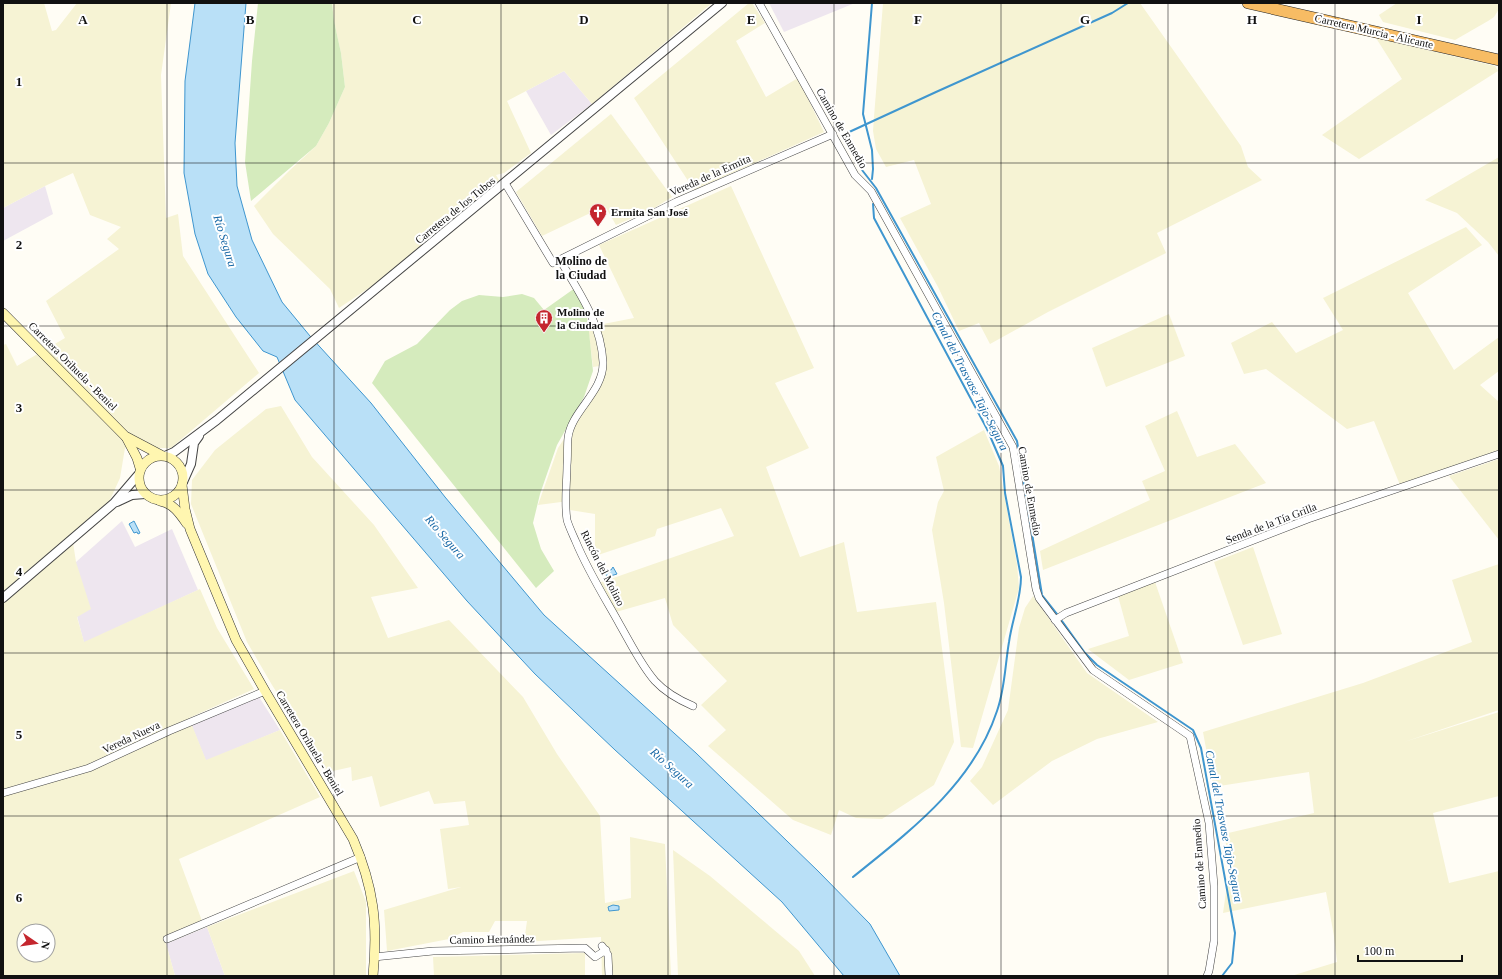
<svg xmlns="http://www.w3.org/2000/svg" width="1502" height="979" font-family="Georgia,serif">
<rect width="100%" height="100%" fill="#fffdf5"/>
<g fill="#eee6ef">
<path d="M769,3H855L784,32Z"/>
<path d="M564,71L592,104L551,135L526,91Z"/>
<path d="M45,186L53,214L3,241V208Z"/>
<path d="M122,521L135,547L172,529L198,590L84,643L77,616L76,562Z"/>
<path d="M259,697L280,730L206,761L191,724Z"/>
<path d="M207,927L225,976H175L166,944Z"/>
</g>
<g fill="#f6f3d4" fill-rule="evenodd">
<path d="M3,3H44L52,31L56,30L77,3H171L161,75L166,218L178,214L183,256L259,373L171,448H125L120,478L109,502L72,536L76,562L91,609L77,617L84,642L200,589L217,628L254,689L189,718L206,760L280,730L320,797L179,859L202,921L164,936L175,976H3V345L6,344L17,366L65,338L46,301L119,249L107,239L121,227L90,215L73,173L45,186L3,208ZM24,931H48V955H24Z"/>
<path d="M332,3H712L592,104L564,71L507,101L531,153L504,173L496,175L499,180L381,280L339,308L330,289L273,234L254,206L290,170L316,146L329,123L345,87L341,53L334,21Z"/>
<path d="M749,3H752L765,23L736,41L766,97L798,78L824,132L694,190L634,98Z"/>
<path d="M883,3H1140L1241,146L1248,167L1262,180L1157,233L1166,253L1048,312L990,344L979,323L959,331L938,287L900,218L931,204L914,160L886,167L876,149L873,131L874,117Z"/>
<path d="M1397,3H1499V9L1494,17L1488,21L1455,40L1383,22L1379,15Z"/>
<path d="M1376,38L1495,66L1498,71L1359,159L1322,135L1402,79Z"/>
<path d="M611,114L672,197L651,210L616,225L605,206L542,236L516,192Z"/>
<path d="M1499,157V256L1488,242L1457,213L1425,200Z"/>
<path d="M731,186L814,368L775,383L809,448L766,467L800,557L844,542L857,612L936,602L954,742L934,785L882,819L856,818L839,810L831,835L793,820L708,746L726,730L701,705L727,681L673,625L665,598L616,612L599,583L734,536L721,508L657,529L655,536L595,556V514L570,510L569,501L538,505L558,448L604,378L606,365L593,367L588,327L634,318L599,245Z"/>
<path d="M1466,227L1482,245L1408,293L1454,370L1499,337V371L1480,385L1499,402V450L1400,485L1374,421L1347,429L1266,369L1244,374L1231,343L1272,322L1296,353L1343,330L1323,298Z"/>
<path d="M1169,314L1185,356L1106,387L1092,348Z"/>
<path d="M281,406L312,457L374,525L418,588L371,597L388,638L449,620L523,697L557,754L600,816L605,903L631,898L630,837L665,844L671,976H602L601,937L524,942L527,921H495L489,932H463L449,939L387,951L384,910L461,887L448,889L440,829L469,825L465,801L434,804L429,791L380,807L372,776L352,781L351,767L324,773L320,754L317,755L272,685L247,642L191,504L192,480L215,450L266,409Z"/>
<path d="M1177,411L1197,457L1235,444L1266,483L1043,570L1040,551L1150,500L1142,481L1165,471L1145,426Z"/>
<path d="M984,430L999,466L1017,564L1019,588L973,748L961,747L944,603L932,530L938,502L944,491L936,457Z"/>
<path d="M1499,459V540L1449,476Z"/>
<path d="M1253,547L1282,634L1243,645L1214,562Z"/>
<path d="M1499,564V710L1404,742L1499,712V796L1433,813L1449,883L1499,871V976H1291L1337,962L1334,936L1326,892L1223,913L1230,864L1224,834L1314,813L1309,772L1213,787L1203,732L1363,683L1472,642L1452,580Z"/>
<path d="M1155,582L1183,663L1129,680L1088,649L1129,636L1118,596Z"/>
<path d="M1033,596L1087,673L1158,722L1097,739L1052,761L993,805L970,781L982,767L1008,710L1019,628L1025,608Z"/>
<path d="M673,850L710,876L799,951L815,976H678Z"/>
<path d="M354,871L366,902V976H225L207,927Z"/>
<path d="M585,953V976H434L433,957Z"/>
</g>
<g fill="#d5ebbd">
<path d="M258,3H332L334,21L341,53L345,87L329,123L316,146L251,201L245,162L252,61Z"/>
<path d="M575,288L584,307L588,322L593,371L584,397L557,445L540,494L533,523L541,549L554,571L536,588L372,383L385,361L417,344L450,310L462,301L479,295L503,297L522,294L534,298L544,310Z"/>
</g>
<g fill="#b9e0f7" stroke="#3f96cf">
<path d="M195,3H246L235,143L237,186L252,240L282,302L310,336L371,403L445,497L544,615L696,753L818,871L870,924L900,976H844L782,902L615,750L535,674L467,601L295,400L277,357L263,351L236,317L208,274L195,234L184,173L185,81Z"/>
<path d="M134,521L140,533L138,534L137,532L134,533L129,524Z"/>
<path d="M613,567L617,574L607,577L605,572L611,570Z"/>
<path d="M613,905L619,906V910L609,911L608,907Z"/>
</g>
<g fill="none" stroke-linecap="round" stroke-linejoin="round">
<g stroke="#3f96cf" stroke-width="2">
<path d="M847,133L936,92L1112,13L1128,3"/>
<path d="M862,170L876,188L1017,441L1042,595L1057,614"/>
<path d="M872,179L873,169L872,150L863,114L872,3"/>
<path d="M1062,621L1085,653L1097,665L1193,730L1201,748L1235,933L1232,963L1222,976"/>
<path d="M853,877C910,831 973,784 997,711C1005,689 1005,665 1009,642C1012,620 1021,599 1021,577L1005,493L1003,466L987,429L874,218L873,204"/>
</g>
<g stroke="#444" stroke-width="8">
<g id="minor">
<path d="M759,3L855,175L871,191L1013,447L1036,589L1039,598L1093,670L1190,736L1209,823L1214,886V941L1209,971L1207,976"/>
<path d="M505,183L553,263L676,202L833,134"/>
<path d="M560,260C579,292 601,323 603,362C604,392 571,411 568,438C567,447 568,456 567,465C567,484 564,501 567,520C569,527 573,535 576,542C588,571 605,598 620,625C631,644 641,665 655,681C666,693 679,700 693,706"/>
<path d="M1055,620L1066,613L1308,519L1499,454"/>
<path d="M3,793L89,768L169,731L265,691"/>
<path d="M167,939L361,857"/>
<path d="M602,946L608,955L609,976"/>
<path d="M374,957L433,951L585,948L595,957L606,950"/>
</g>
</g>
<g stroke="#444" stroke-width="10">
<g id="tertiary">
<path d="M165,456L174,452L217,420L722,3"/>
<path d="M183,482L191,464L194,443L199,436"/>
<path d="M117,502L132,495L145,494"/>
<path d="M3,598L114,503L138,475"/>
</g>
</g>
<g stroke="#333" stroke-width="10">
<g id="secondary">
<path d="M3,313L125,436L161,455"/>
<path d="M126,437L137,458L140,468"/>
<circle cx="161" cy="478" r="22"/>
<path d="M182,485L185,509L190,529L236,640L265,691L353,839C374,888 378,924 373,976"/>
<path d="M160,501C173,503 180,514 187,524"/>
</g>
</g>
<g stroke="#222" stroke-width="12">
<path id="trunk" d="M1248,3L1499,60"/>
</g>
<use href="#minor" stroke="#fff" stroke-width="7"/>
<use href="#tertiary" stroke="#fff" stroke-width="8"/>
<use href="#secondary" stroke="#fff6b0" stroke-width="9"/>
<use href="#trunk" stroke="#f7bc64" stroke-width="11"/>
</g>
<path fill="none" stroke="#111" stroke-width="1" stroke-opacity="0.55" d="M167,3V976M334,3V976M501,3V976M668,3V976M834,3V976M1001,3V976M1168,3V976M1335,3V976M3,163H1499M3,326H1499M3,490H1499M3,653H1499M3,816H1499"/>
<defs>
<g id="church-pin" transform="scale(0.9)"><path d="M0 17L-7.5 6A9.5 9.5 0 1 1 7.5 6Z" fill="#c4262e" stroke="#fff"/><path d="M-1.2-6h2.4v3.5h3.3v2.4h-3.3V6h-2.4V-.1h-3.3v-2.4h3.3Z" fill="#fff"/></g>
<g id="building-pin" transform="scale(0.9)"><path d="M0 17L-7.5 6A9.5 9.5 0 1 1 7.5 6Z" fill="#c4262e" stroke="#fff"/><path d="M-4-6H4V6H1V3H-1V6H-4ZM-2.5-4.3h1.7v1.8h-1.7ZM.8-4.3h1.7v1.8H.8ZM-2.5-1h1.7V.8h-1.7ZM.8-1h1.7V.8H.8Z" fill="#fff"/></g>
</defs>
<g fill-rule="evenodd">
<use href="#church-pin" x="598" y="212"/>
<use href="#building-pin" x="544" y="318"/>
</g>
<g text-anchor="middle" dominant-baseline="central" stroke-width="4" stroke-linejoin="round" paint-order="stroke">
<g font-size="11" fill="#111" stroke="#fff">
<text transform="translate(1374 31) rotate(13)">Carretera Murcia - Alicante</text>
<text transform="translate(842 128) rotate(60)">Camino de Enmedio</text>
<text transform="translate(710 175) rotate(-24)">Vereda de la Ermita</text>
<text transform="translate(455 210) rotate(-39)">Carretera de los Tubos</text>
<text transform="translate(73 366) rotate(45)">Carretera Orihuela - Beniel</text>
<text transform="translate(1030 491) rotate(80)">Camino de Enmedio</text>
<text transform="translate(1271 523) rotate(-21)">Senda de la Tía Grilla</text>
<text transform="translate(603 568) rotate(63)">Rincón del Molino</text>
<text transform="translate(131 737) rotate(-25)">Vereda Nueva</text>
<text transform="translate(310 743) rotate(59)">Carretera Orihuela - Beniel</text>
<text transform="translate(1199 864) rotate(-94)">Camino de Enmedio</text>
<text transform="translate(492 939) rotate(-1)">Camino Hernández</text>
</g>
<g font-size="11" font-weight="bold" fill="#111" stroke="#fff" text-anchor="start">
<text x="611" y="212">Ermita San José</text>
<text x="557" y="312">Molino de<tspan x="557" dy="13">la Ciudad</tspan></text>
</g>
<g font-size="12" font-style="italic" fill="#1768a6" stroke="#fff">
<text transform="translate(225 241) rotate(73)">Río Segura</text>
<text transform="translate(970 381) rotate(63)">Canal del Trasvase Tajo-Segura</text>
<text transform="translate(445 537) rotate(49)">Río Segura</text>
<text transform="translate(672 768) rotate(42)">Río Segura</text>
<text transform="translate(1224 826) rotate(79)">Canal del Trasvase Tajo-Segura</text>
</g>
<g font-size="12" font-weight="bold" fill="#111" stroke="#fff">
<text x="581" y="261">Molino de<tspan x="581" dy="14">la Ciudad</tspan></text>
</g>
</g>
<g font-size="13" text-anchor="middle" font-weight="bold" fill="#111" stroke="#fff" stroke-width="4" stroke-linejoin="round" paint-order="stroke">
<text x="83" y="24">A</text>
<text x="250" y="24">B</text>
<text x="417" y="24">C</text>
<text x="584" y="24">D</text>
<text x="751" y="24">E</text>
<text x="918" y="24">F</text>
<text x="1085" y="24">G</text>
<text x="1252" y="24">H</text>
<text x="1419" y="24">I</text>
<text x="19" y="86">1</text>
<text x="19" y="249">2</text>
<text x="19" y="412">3</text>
<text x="19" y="576">4</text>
<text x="19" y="739">5</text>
<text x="19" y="902">6</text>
</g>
<rect width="1502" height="979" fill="none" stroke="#111111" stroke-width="8"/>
<g transform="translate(36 943) rotate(103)"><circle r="19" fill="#ffffff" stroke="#a0a0a0"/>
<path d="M0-3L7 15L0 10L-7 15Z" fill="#c4262e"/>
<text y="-6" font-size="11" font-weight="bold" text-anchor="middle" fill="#111111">N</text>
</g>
<path d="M1358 955v6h104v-6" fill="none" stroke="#111111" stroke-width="2"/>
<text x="1364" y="955" font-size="12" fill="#111111" stroke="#ffffff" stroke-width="3" paint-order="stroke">100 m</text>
</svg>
